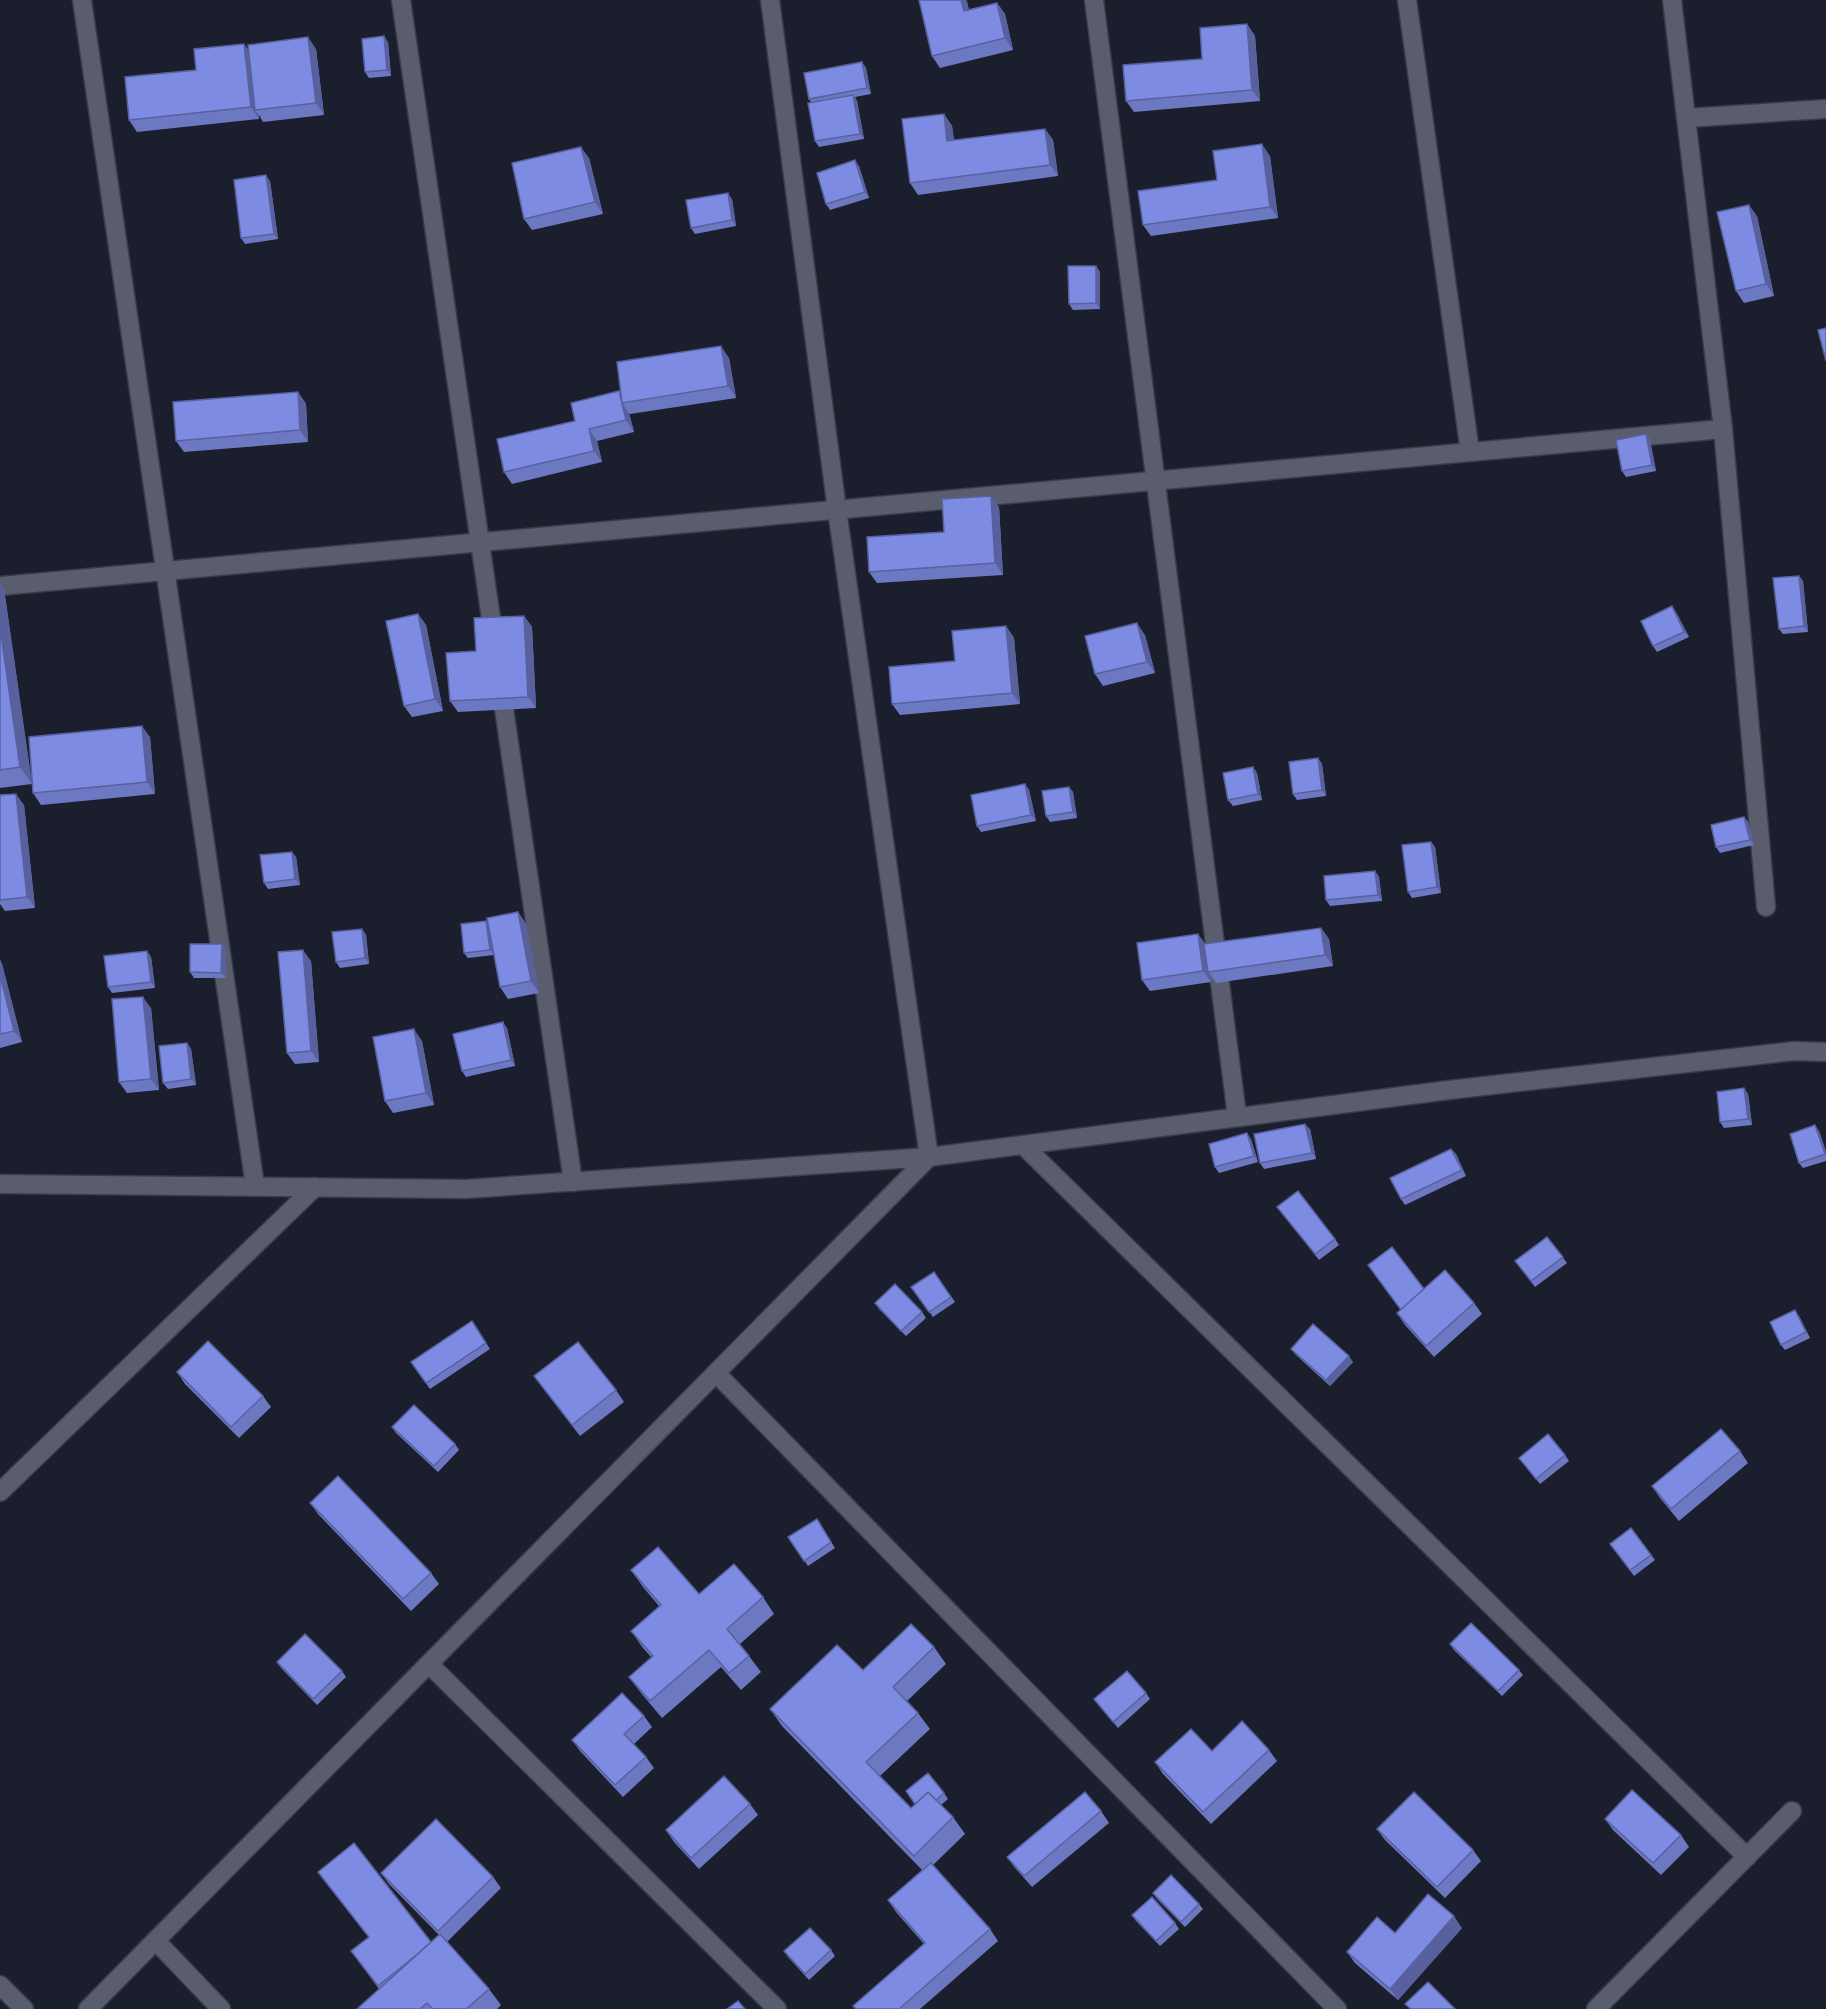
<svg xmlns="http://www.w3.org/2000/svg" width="1826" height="2009" font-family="'Source Serif 4',serif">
<rect width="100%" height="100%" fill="#1b1e2c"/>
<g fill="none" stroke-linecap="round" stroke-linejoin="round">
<g stroke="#393c47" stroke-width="21">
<g id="street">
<path d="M82,0L255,1186"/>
<path d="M401,0L494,639"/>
<path d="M770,0L837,510L929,1157"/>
<path d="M1094,0L1237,1116"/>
<path d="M1407,0L1470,452"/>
<path d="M1672,0L1723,429L1766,907"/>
<path d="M1686,118L1826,109"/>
<path d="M0,586L1723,429"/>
<path d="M501,688L573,1182"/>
<path d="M1023,1145L1747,1857"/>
<path d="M0,1184L466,1189L929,1157L1449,1090L1794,1051L1826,1052"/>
<path d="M716,1373L1337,2009"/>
<path d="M0,1492L315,1187"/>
<path d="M429,1664L777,2009"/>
<path d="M156,1941L221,2009"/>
<path d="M0,1985L24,2009"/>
<path d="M1596,2009L1792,1811"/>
</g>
</g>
<g stroke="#393c47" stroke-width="21">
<path id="secondary" d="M88,2009L929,1157"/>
</g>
<use href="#street" stroke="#595d6d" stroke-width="18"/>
<use href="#secondary" stroke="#595d6d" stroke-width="18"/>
</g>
<g fill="#6c78c2">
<path d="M919,0H966L967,2L969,10L997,3L1005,14L1013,50L940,68L932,56Z"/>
<path d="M1247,24L1255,36L1260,101L1134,112L1126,101L1202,59Z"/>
<path d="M388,42L391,76L369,78L365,72Z"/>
<path d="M248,49H316L324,115L263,122L259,115V119L137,132L129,120L196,70Z"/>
<path d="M862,62L866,68L871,94L855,97L857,101L864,139L819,147L815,141L811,102L809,99Z"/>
<path d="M944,114L952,126L954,140L1045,129L1053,140L1058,176L918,195L910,183Z"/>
<path d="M1270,156L1278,218L1151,236L1143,225L1217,180Z"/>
<path d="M589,158L603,214L532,230L524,219Z"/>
<path d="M859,166L869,198L830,210L826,204Z"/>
<path d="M270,181L278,239L245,244L241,238Z"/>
<path d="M732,199L736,226L695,234L691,228Z"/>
<path d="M1757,216L1774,296L1744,303L1736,291Z"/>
<path d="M1096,266L1100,272V309L1073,310L1069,304Z"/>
<path d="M729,358L736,398L630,414L629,413L634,432L597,441L602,462L512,484L504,472L575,421L621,394Z"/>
<path d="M298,392L306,404L308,442L184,452L176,441Z"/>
<path d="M1646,434L1650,440L1656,471L1626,477L1622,471Z"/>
<path d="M999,507L1003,575L877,583L869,572L944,532Z"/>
<path d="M1799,576L1803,581L1808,632L1783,634L1779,629Z"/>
<path d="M0,584L4,589L32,784L0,788Z"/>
<path d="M1676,612L1689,637L1657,652L1653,646Z"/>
<path d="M418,614L426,625L443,711L412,717L404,706Z"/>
<path d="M524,616L532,627L536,708L458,712L450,701L476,651Z"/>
<path d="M1006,626L1014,638L1020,704L900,715L892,704Z"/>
<path d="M1145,635L1155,673L1103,686L1095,674Z"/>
<path d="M150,737L155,794L41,805L33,793Z"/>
<path d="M1318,758L1322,764L1326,796L1297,800L1293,794Z"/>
<path d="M1253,767L1257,773L1262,800L1233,806L1228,800Z"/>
<path d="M1025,784L1029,790L1036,821L981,832L977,826Z"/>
<path d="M1069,787L1073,792L1077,818L1050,822L1046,816Z"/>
<path d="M0,795L24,805L35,908L5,911L0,904Z"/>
<path d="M1744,817L1748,822L1754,845L1720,853L1716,847Z"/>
<path d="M1431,842L1435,847L1441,893L1412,898L1408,892Z"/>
<path d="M296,857L300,885L268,889L264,883Z"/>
<path d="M1375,871L1379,877L1382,901L1330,906L1326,900Z"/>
<path d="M518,912L526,924L539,993L508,999L500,987L494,955L468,958L464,953L488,924Z"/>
<path d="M1321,928L1329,939L1333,966L1216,983L1210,974L1211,982L1150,991L1142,980L1198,934L1205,944Z"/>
<path d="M362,929L366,935L369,964L340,968L336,962Z"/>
<path d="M222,944L226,950V978H194L190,972Z"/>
<path d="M147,951L151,957L155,988L112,993L108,987Z"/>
<path d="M0,960L2,964L22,1042L0,1048Z"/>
<path d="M311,961L319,1062L295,1064L287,1053Z"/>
<path d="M151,1008L159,1090L127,1093L119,1082Z"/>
<path d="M507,1028L515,1066L466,1077L462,1071Z"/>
<path d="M422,1041L434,1105L393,1113L385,1101Z"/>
<path d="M187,1043L191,1049L196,1085L168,1089L163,1083Z"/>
<path d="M1744,1088L1748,1094L1752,1125L1724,1128L1720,1122Z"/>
<path d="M1310,1129L1316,1159L1264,1169L1260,1163Z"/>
<path d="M1819,1131L1826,1152V1161L1803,1168L1799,1163Z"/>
<path d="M1251,1139L1258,1162L1219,1173L1215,1167Z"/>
<path d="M1451,1149L1456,1154L1466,1176L1405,1205L1401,1199Z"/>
<path d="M1282,1212L1335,1239L1339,1245L1319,1260Z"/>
<path d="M1547,1237L1567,1263L1535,1287L1515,1261Z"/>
<path d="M934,1272L955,1302L933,1317L911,1287Z"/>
<path d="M1424,1289L1474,1303L1482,1314L1434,1357L1405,1325L1397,1313Z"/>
<path d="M875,1303L922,1312L926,1318L906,1336L879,1309Z"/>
<path d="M1799,1316L1810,1338L1785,1350L1781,1345Z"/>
<path d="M472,1321L490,1349L430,1389L411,1362Z"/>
<path d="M1291,1349L1353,1362L1330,1386L1296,1355Z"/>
<path d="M177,1372L263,1396L271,1407L239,1438L185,1384Z"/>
<path d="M534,1376L616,1390L624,1402L580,1436Z"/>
<path d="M392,1427L455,1444L459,1450L438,1472L396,1433Z"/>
<path d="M1740,1451L1748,1463L1679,1521L1660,1498L1652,1486Z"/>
<path d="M1565,1455L1569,1461L1540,1484L1519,1458Z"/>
<path d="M310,1503L431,1573L439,1584L411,1611L318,1514Z"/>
<path d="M817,1519L835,1548L808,1566L788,1537Z"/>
<path d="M1631,1528L1655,1560L1634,1576L1610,1544Z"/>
<path d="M631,1570L699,1594L763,1597L774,1614L740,1644L761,1672L741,1690L721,1667L662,1718L641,1693L629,1677L652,1658L643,1648L631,1631L659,1606L643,1587Z"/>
<path d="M1450,1644L1519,1670L1523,1675L1502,1696L1454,1650Z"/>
<path d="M934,1647L946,1664L907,1701L918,1713L930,1729L880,1776L911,1808L944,1793L948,1799L941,1805L953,1817L965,1834L933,1865L990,1929L998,1941L920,2009H856L853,2006L924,1944L896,1912L888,1900L922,1870L782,1726L770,1709L863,1670Z"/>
<path d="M277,1662L342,1671L346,1677L317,1705L281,1668Z"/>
<path d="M1146,1693L1150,1699L1118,1728L1094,1699Z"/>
<path d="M644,1716L652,1727L634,1744L646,1757L654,1768L623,1797L580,1751L572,1740Z"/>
<path d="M1269,1750L1277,1761L1211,1824L1163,1774L1155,1762L1212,1751Z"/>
<path d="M750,1804L758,1815L699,1869L674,1842L666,1830Z"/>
<path d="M1101,1811L1109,1823L1032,1887L1015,1868L1007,1857Z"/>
<path d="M1605,1819L1681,1835L1689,1847L1661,1875L1613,1830Z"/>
<path d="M1377,1829L1473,1850L1481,1861L1445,1898L1385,1840Z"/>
<path d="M318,1872L431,1942L439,1935L389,1884L381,1873L493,1877L501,1888L447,1942L489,1989L501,2005L497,2009H357L379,1989L351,1951L369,1938Z"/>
<path d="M1153,1893L1199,1904L1203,1909L1185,1927L1157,1899Z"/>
<path d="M1132,1915L1175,1923L1179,1929L1160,1946L1136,1921Z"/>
<path d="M1462,1928L1398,2000L1355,1963L1347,1952L1395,1933Z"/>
<path d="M831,1950L835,1956L809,1980L788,1957L784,1951Z"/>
</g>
<g fill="#58619e">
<path d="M961,0H966L967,2L972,23L964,11Z"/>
<path d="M997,3L1005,14L1013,50L1005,38Z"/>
<path d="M1247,24L1255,36L1260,101L1252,90Z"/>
<path d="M384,36L388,42L391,76L387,70Z"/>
<path d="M308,37L316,49L324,115L316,103Z"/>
<path d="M244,44L252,55L255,110L259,115V119L251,107Z"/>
<path d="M862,62L866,68L871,94L867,88Z"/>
<path d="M853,95L857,101L864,139L860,134Z"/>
<path d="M944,114L952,126L955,152L947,141Z"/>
<path d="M1045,129L1053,140L1058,176L1050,165Z"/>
<path d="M1262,144L1270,156L1278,218L1270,207Z"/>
<path d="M581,147L589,158L603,214L595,202Z"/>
<path d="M855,160L859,166L869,198L865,192Z"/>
<path d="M266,175L270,181L278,239L274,234Z"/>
<path d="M728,193L732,199L736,226L732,220Z"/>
<path d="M1749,205L1757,216L1774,296L1766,284Z"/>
<path d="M1096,266L1100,272V309L1096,303Z"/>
<path d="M721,346L729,358L736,398L728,386Z"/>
<path d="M619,391L627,402L622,403L629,413L634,432L626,420Z"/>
<path d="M298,392L306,404L308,442L300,430Z"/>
<path d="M589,429L597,441L602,462L594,451Z"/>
<path d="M1646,434L1650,440L1656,471L1652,465Z"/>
<path d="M991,496L999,507L1003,575L995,563Z"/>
<path d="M1799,576L1803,581L1808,632L1804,626Z"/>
<path d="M0,584L4,589L32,784L20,767L0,628Z"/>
<path d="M1672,606L1676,612L1689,637L1684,632Z"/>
<path d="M418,614L426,625L443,711L435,699Z"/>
<path d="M524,616L532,627L536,708L528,697Z"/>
<path d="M1137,623L1145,635L1155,673L1147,662Z"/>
<path d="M1006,626L1014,638L1020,704L1012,693Z"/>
<path d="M142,726L150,737L155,794L147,782Z"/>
<path d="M1318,758L1322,764L1326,796L1322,790Z"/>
<path d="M1253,767L1257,773L1262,800L1258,794Z"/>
<path d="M1025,784L1029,790L1036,821L1031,815Z"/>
<path d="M1069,787L1073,792L1077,818L1073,812Z"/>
<path d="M16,794L24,805L35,908L27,897Z"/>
<path d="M1744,817L1748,822L1754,845L1750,840Z"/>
<path d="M1431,842L1435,847L1441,893L1437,887Z"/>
<path d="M292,852L296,857L300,885L295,879Z"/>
<path d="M1375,871L1379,877L1382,901L1378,895Z"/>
<path d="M518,912L526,924L539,993L531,981Z"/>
<path d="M486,921L490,927L494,955L490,950Z"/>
<path d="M1321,928L1329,939L1333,966L1325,955Z"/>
<path d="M362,929L366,935L369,964L365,958Z"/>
<path d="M1198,934L1206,945L1208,972L1210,974L1211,982L1203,971Z"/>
<path d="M222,944L226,950V978L221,973Z"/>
<path d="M303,950L311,961L319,1062L311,1051Z"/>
<path d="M147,951L151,957L155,988L151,982Z"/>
<path d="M0,960L2,964L22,1042L14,1031L0,975Z"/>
<path d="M143,997L151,1008L159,1090L151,1079Z"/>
<path d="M503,1022L507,1028L515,1066L511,1060Z"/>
<path d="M414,1029L422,1041L434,1105L426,1093Z"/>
<path d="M187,1043L191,1049L196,1085L191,1079Z"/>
<path d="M1744,1088L1748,1094L1752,1125L1748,1119Z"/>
<path d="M1305,1124L1310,1129L1316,1159L1312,1153Z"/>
<path d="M1815,1125L1819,1131L1826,1152V1156Z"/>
<path d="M1247,1133L1251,1139L1258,1162L1254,1156Z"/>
<path d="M1451,1149L1456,1154L1466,1176L1462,1170Z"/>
<path d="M1795,1310L1799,1316L1810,1338L1806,1332Z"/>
<path d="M1349,1356L1353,1362L1330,1386L1326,1380Z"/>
<path d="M1454,1916L1462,1928L1398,2000L1390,1989Z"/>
</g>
<g fill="#7d8be2" stroke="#58619e" stroke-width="1.5">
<path d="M919,0H961L964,11L997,3L1005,38L932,56Z"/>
<path d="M1247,24L1252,90L1126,101L1123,65L1202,59L1200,28Z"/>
<path d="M384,36L387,70L365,72L362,39Z"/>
<path d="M308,37L316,103L255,110L248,45Z"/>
<path d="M244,44L251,107L129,120L125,77L196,70L194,49Z"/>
<path d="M862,62L867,88L809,99L804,73Z"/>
<path d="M853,95L860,134L815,141L808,103Z"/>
<path d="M944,114L947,141L1045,129L1050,165L910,183L902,119Z"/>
<path d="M1262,144L1270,207L1143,225L1138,191L1217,180L1213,151Z"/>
<path d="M581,147L595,202L524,219L512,163Z"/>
<path d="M855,160L865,192L826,204L817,173Z"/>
<path d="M266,175L274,234L241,238L234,180Z"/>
<path d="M728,193L732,220L691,228L686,200Z"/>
<path d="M1749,205L1766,284L1736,291L1717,212Z"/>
<path d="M1068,266H1096V303L1069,304Z"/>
<path d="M1826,328V361L1818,330Z"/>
<path d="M721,346L728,386L622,403L617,362Z"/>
<path d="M619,391L626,420L589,429L594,451L504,472L497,439L575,421L571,403Z"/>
<path d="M298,392L300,430L176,441L173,402Z"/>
<path d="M1646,434L1652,465L1622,471L1616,440Z"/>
<path d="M991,496L995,563L869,572L867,537L944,532L942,499Z"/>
<path d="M1799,576L1804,626L1779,629L1773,578Z"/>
<path d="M1672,606L1684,632L1653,646L1641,621Z"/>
<path d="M418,614L435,699L404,706L386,621Z"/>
<path d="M524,616L528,697L450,701L446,653L476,651L474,618Z"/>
<path d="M1137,623L1147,662L1095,674L1085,636Z"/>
<path d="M1006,626L1012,693L892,704L889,667L955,661L952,631Z"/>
<path d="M0,628L20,767L0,770Z"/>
<path d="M142,726L147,782L33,793L29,737Z"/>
<path d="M1318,758L1322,790L1293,794L1289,762Z"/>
<path d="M1253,767L1258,794L1228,800L1223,773Z"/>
<path d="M1025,784L1031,815L977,826L971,795Z"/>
<path d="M1069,787L1073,812L1046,816L1042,791Z"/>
<path d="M16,794L27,897L0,900V795Z"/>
<path d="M1744,817L1750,840L1716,847L1711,825Z"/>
<path d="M1431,842L1437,887L1408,892L1402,845Z"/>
<path d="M292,852L295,879L264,883L260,855Z"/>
<path d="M1375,871L1378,895L1326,900L1324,876Z"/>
<path d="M518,912L531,981L500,987L487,918Z"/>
<path d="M486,921L490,950L464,953L461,924Z"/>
<path d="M1321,928L1325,955L1208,972L1204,944Z"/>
<path d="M362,929L365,958L336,962L332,932Z"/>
<path d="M1198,934L1203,971L1142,980L1137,943Z"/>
<path d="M190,944H222L221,973L190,972Z"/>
<path d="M303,950L311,1051L287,1053L278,952Z"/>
<path d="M147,951L151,982L108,987L104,956Z"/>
<path d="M0,975L14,1031L0,1034Z"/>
<path d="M143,997L151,1079L119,1082L112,999Z"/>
<path d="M503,1022L511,1060L462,1071L453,1034Z"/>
<path d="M414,1029L426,1093L385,1101L373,1037Z"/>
<path d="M187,1043L191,1079L163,1083L159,1046Z"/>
<path d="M1744,1088L1748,1119L1720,1122L1717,1092Z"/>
<path d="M1305,1124L1312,1153L1260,1163L1254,1134Z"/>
<path d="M1815,1125L1825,1154L1799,1163L1790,1134Z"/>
<path d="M1247,1133L1254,1156L1215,1167L1209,1144Z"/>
<path d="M1451,1149L1462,1170L1401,1199L1390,1178Z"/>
<path d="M1298,1191L1335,1239L1315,1254L1277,1207Z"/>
<path d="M1547,1237L1563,1257L1531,1281L1515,1261Z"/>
<path d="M1392,1247L1424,1289L1401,1310L1368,1265Z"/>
<path d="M1445,1270L1474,1303L1426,1346L1397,1313Z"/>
<path d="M934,1272L951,1297L929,1312L911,1287Z"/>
<path d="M895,1284L922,1312L901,1331L875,1303Z"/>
<path d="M1795,1310L1806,1332L1781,1345L1770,1322Z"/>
<path d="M472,1321L486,1343L426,1383L411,1362Z"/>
<path d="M1313,1324L1349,1356L1326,1380L1291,1349Z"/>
<path d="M208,1341L263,1396L231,1427L177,1372Z"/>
<path d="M578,1342L616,1390L572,1425L534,1376Z"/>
<path d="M414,1405L455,1444L434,1466L392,1427Z"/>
<path d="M1721,1429L1740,1451L1671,1509L1652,1486Z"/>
<path d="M1548,1434L1565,1455L1536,1479L1519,1458Z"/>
<path d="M338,1476L431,1573L403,1599L310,1503Z"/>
<path d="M817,1519L831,1542L804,1561L788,1537Z"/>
<path d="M1631,1528L1651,1555L1630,1570L1610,1544Z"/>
<path d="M658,1547L699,1594L734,1564L763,1597L727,1629L749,1656L729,1673L709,1650L650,1701L629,1677L653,1656L631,1631L661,1605L631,1570Z"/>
<path d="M1471,1623L1519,1670L1498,1691L1450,1644Z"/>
<path d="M911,1624L934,1647L893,1687L918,1713L866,1762L911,1808L928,1792L953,1817L914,1856L770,1709L837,1645L863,1670Z"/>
<path d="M305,1634L342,1671L313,1699L277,1662Z"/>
<path d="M1127,1671L1146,1693L1113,1722L1094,1699Z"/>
<path d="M622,1693L644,1716L624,1734L646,1757L615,1785L572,1740Z"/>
<path d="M1242,1721L1269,1750L1203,1812L1155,1762L1191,1729L1212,1751Z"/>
<path d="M928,1773L944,1793L936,1800L928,1792L915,1804L906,1791Z"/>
<path d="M724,1776L750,1804L691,1858L666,1830Z"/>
<path d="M1632,1790L1681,1835L1653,1863L1605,1819Z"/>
<path d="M1085,1792L1101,1811L1024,1876L1007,1857Z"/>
<path d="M1414,1792L1473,1850L1437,1887L1377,1829Z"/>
<path d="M436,1819L493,1877L438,1931L381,1873Z"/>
<path d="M354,1843L431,1942L415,1956L378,1986L351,1951L369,1937L318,1872Z"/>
<path d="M931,1863L990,1929L899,2009H856L853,2006L925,1943L888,1900Z"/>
<path d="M1171,1875L1199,1904L1181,1922L1153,1893Z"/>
<path d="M1428,1894L1454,1916L1390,1989L1347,1952L1377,1917L1395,1933Z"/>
<path d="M1152,1897L1175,1923L1156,1941L1132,1915Z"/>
<path d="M810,1928L831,1950L805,1974L784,1951Z"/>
<path d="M440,1934L489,1989L466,2009H433L427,2003L420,2009H357Z"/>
<path d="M1428,1982L1455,2009H1411L1405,2004Z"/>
<path d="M738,2001L745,2009H727Z"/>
</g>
</svg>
